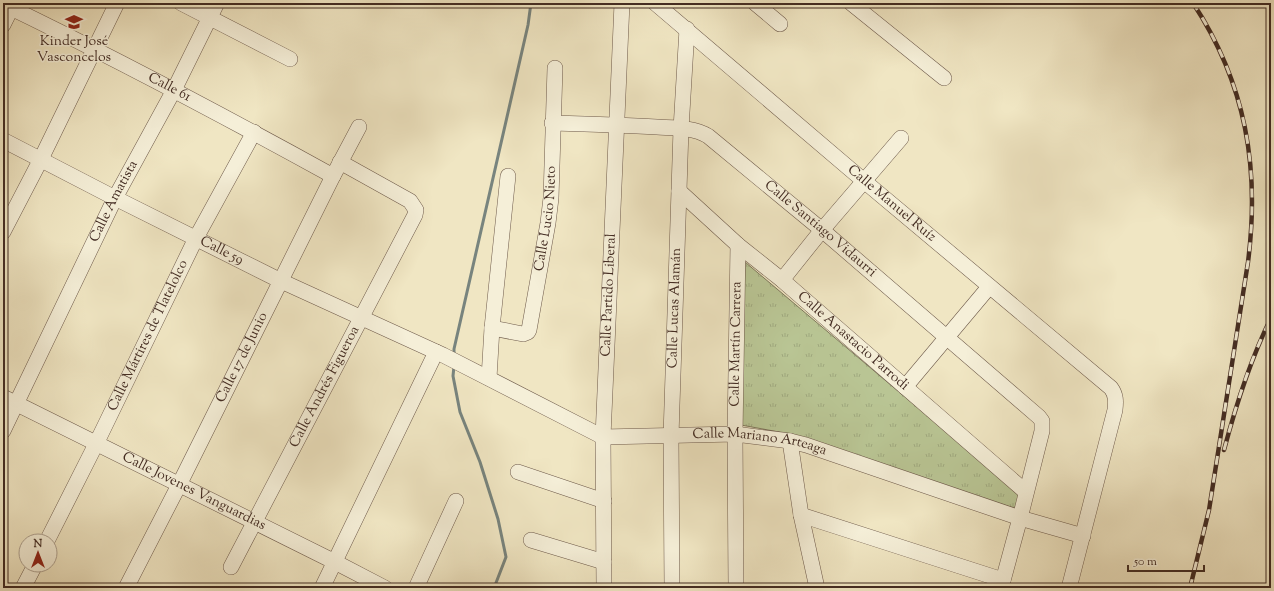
<svg xmlns="http://www.w3.org/2000/svg" width="1274" height="591" font-family="'Sorts Mill Goudy',serif">
<defs>
<pattern id="park-tufts" width="24" height="20" patternUnits="userSpaceOnUse"><rect width="24" height="20" fill="#b9c594"/><path d="M3 7l-1-3M5 7V3M7 7l1-3M15 17l-1-3M17 17v-4M19 17l1-3" fill="none" stroke="#a0a97f"/></pattern>
</defs>
<rect width="100%" height="100%" fill="#f0e6c3"/>
<filter id="stains"><feTurbulence type="fractalNoise" baseFrequency=".005" numOctaves="4"/><feColorMatrix values="0 0 0 0 .2 0 0 0 0 .09 0 0 0 0 .02 0 0 0 .5 -.17"/></filter>
<radialGradient id="worn" r=".72"><stop offset=".6" stop-color="#630" stop-opacity="0"/><stop offset="1" stop-color="#630" stop-opacity=".3"/></radialGradient>
<path fill="url(#park-tufts)" stroke="#7e785c" d="M745,262L1020,494L1016,509L779,432L741,425Z"/>
<g fill="none" stroke-linecap="round" stroke-linejoin="round">
<g stroke="#78847e" stroke-width="3">
<path d="M454,355V349L528,25L531,3"/>
<path d="M454,366L453,376L460,412L480,462L498,519L506,557L494,588"/>
</g>
<g stroke="#6e5a4b" stroke-width="16">
<g id="minor">
<path d="M181,3L290,59"/>
<path id="s1" d="M655,3L864,181L1111,388C1116,395 1116,401 1115,410L1069,588"/>
<path d="M755,3L780,24"/>
<path d="M851,3L944,78"/>
<path id="s2" d="M3,4C115,58 224,116 333,176"/>
<path d="M3,25L14,3"/>
<path id="s3" d="M552,123C587,124 622,125 657,127C673,128 693,127 708,136L822,230L1039,417L1042,421V431L1020,518L1001,588"/>
<path id="s4" d="M3,140L115,198L281,281L443,355L603,437L735,434L790,441L806,445L1020,518L1083,536"/>
<path id="s5" d="M679,191L738,245L782,280L1026,492"/>
<path d="M3,232L41,159L117,3"/>
<path d="M782,280L822,230L901,138"/>
<path id="s6" d="M492,328L523,334L528,332L529,330L548,223L551,198L555,68"/>
<path d="M489,378L492,328L508,176"/>
<path d="M905,387L989,287"/>
<path id="s7" d="M3,397L335,562L385,588"/>
<path id="s8" d="M3,431L115,198L174,90L217,3"/>
<path d="M790,441L801,515L817,588"/>
<path d="M518,472L604,501"/>
<path d="M801,515L1003,580"/>
<path d="M531,540L604,562"/>
<path id="s9" d="M47,541L96,444L196,238L254,132"/>
<path id="s10" d="M231,567L415,215L416,210L410,201L340,162"/>
<path d="M23,588L35,565"/>
<path id="s11" d="M126,588L179,485L333,176L359,127"/>
<path d="M322,588L436,352"/>
<path d="M416,588L456,501"/>
<path id="s12" d="M604,588L603,437L622,3"/>
<path id="s13" d="M672,588L671,436L681,129L687,29"/>
<path id="s14" d="M736,588L735,434L738,245"/>
</g>
</g>
<use href="#minor" stroke="#f5efd8" stroke-width="15"/>
<g stroke="#432c23" stroke-width="4.5">
<g id="rail">
<path d="M1264,3L1271,8"/>
<path d="M1224,450C1236,405 1250,360 1271,318"/>
<path d="M1190,588L1209,510L1248,262C1260,168 1246,84 1193,3"/>
</g>
</g>
<use href="#rail" stroke="#f5efd8" stroke-width="3" stroke-dasharray="9" stroke-linecap="butt"/>
</g>
<defs>
<g id="school-bare" transform="scale(1.38)"><path d="M0-5L7-2L0 1L-7-2ZM-4 1L0 2.5L4 1V4Q0 6-4 4Z" fill="#8f2418" stroke="#f5efd8" stroke-width="2.5" paint-order="stroke"/></g>
</defs>
<g fill-rule="evenodd">
<use href="#school-bare" x="74" y="22"/>
</g>
<g text-anchor="middle" dominant-baseline="central" stroke-width="3" stroke-linejoin="round" paint-order="stroke">
<g font-size="14" fill="#432c23" stroke="#f5efd8">
<text x="74" y="42">Kinder José<tspan x="74" dy="16">Vasconcelos</tspan></text>
</g>
<g font-size="14" fill="#432c23" stroke="#f5efd8">
<text stroke="none"><textPath href="#s2" startOffset="186">Calle 61</textPath></text>
<text stroke="none"><textPath href="#s8" startOffset="255">Calle Amatista</textPath></text>
<text stroke="none"><textPath href="#s1" startOffset="310">Calle Manuel Ruíz</textPath></text>
<text stroke="none"><textPath href="#s6" startOffset="152">Calle Lucio Nieto</textPath></text>
<text stroke="none"><textPath href="#s3" startOffset="303">Calle Santiago Vidaurri</textPath></text>
<text stroke="none"><textPath href="#s4" startOffset="245">Calle 59</textPath></text>
<text stroke="none"><textPath href="#s12" startOffset="293">Calle Partido Liberal</textPath></text>
<text stroke="none"><textPath href="#s13" startOffset="280">Calle Lucas Alamán</textPath></text>
<text stroke="none"><textPath href="#s9" startOffset="229">Calle Mártires de Tlatelolco</textPath></text>
<text stroke="none"><textPath href="#s5" startOffset="230">Calle Anastacio Parrodi</textPath></text>
<text stroke="none"><textPath href="#s14" startOffset="244">Calle Martín Carrera</textPath></text>
<text stroke="none"><textPath href="#s11" startOffset="258">Calle 17 de Junio</textPath></text>
<text stroke="none"><textPath href="#s10" startOffset="203">Calle Andrés Figueroa</textPath></text>
<text stroke="none"><textPath href="#s4" startOffset="827">Calle Mariano Arteaga</textPath></text>
<text stroke="none"><textPath href="#s7" startOffset="213">Calle Jovenes Vanguardias</textPath></text>
</g>
</g>
<rect width="1274" height="591" fill="none" stroke="#f0e6c3" stroke-width="16"/>
<rect x="4" y="4" width="1266" height="583" fill="none" stroke="#432c23" stroke-width="2"/>
<rect x="8" y="8" width="1258" height="575" fill="none" stroke="#432c23"/>
<g transform="translate(38 553)"><circle r="19" fill="#f5efd8" stroke="#aea190"/>
<path d="M0-3L7 15L0 10L-7 15Z" fill="#8f2418"/>
<text y="-6" font-size="11" font-weight="bold" text-anchor="middle" fill="#432c23">N</text>
</g>
<path d="M1128 565v6h76v-6" fill="none" stroke="#432c23" stroke-width="2"/>
<text x="1134" y="565" font-size="12" fill="#432c23" stroke="#f5efd8" stroke-width="3" paint-order="stroke">50 m</text>
<rect width="100%" height="100%" filter="url(#stains)"/>
<rect width="100%" height="100%" fill="url(#worn)"/>
</svg>
